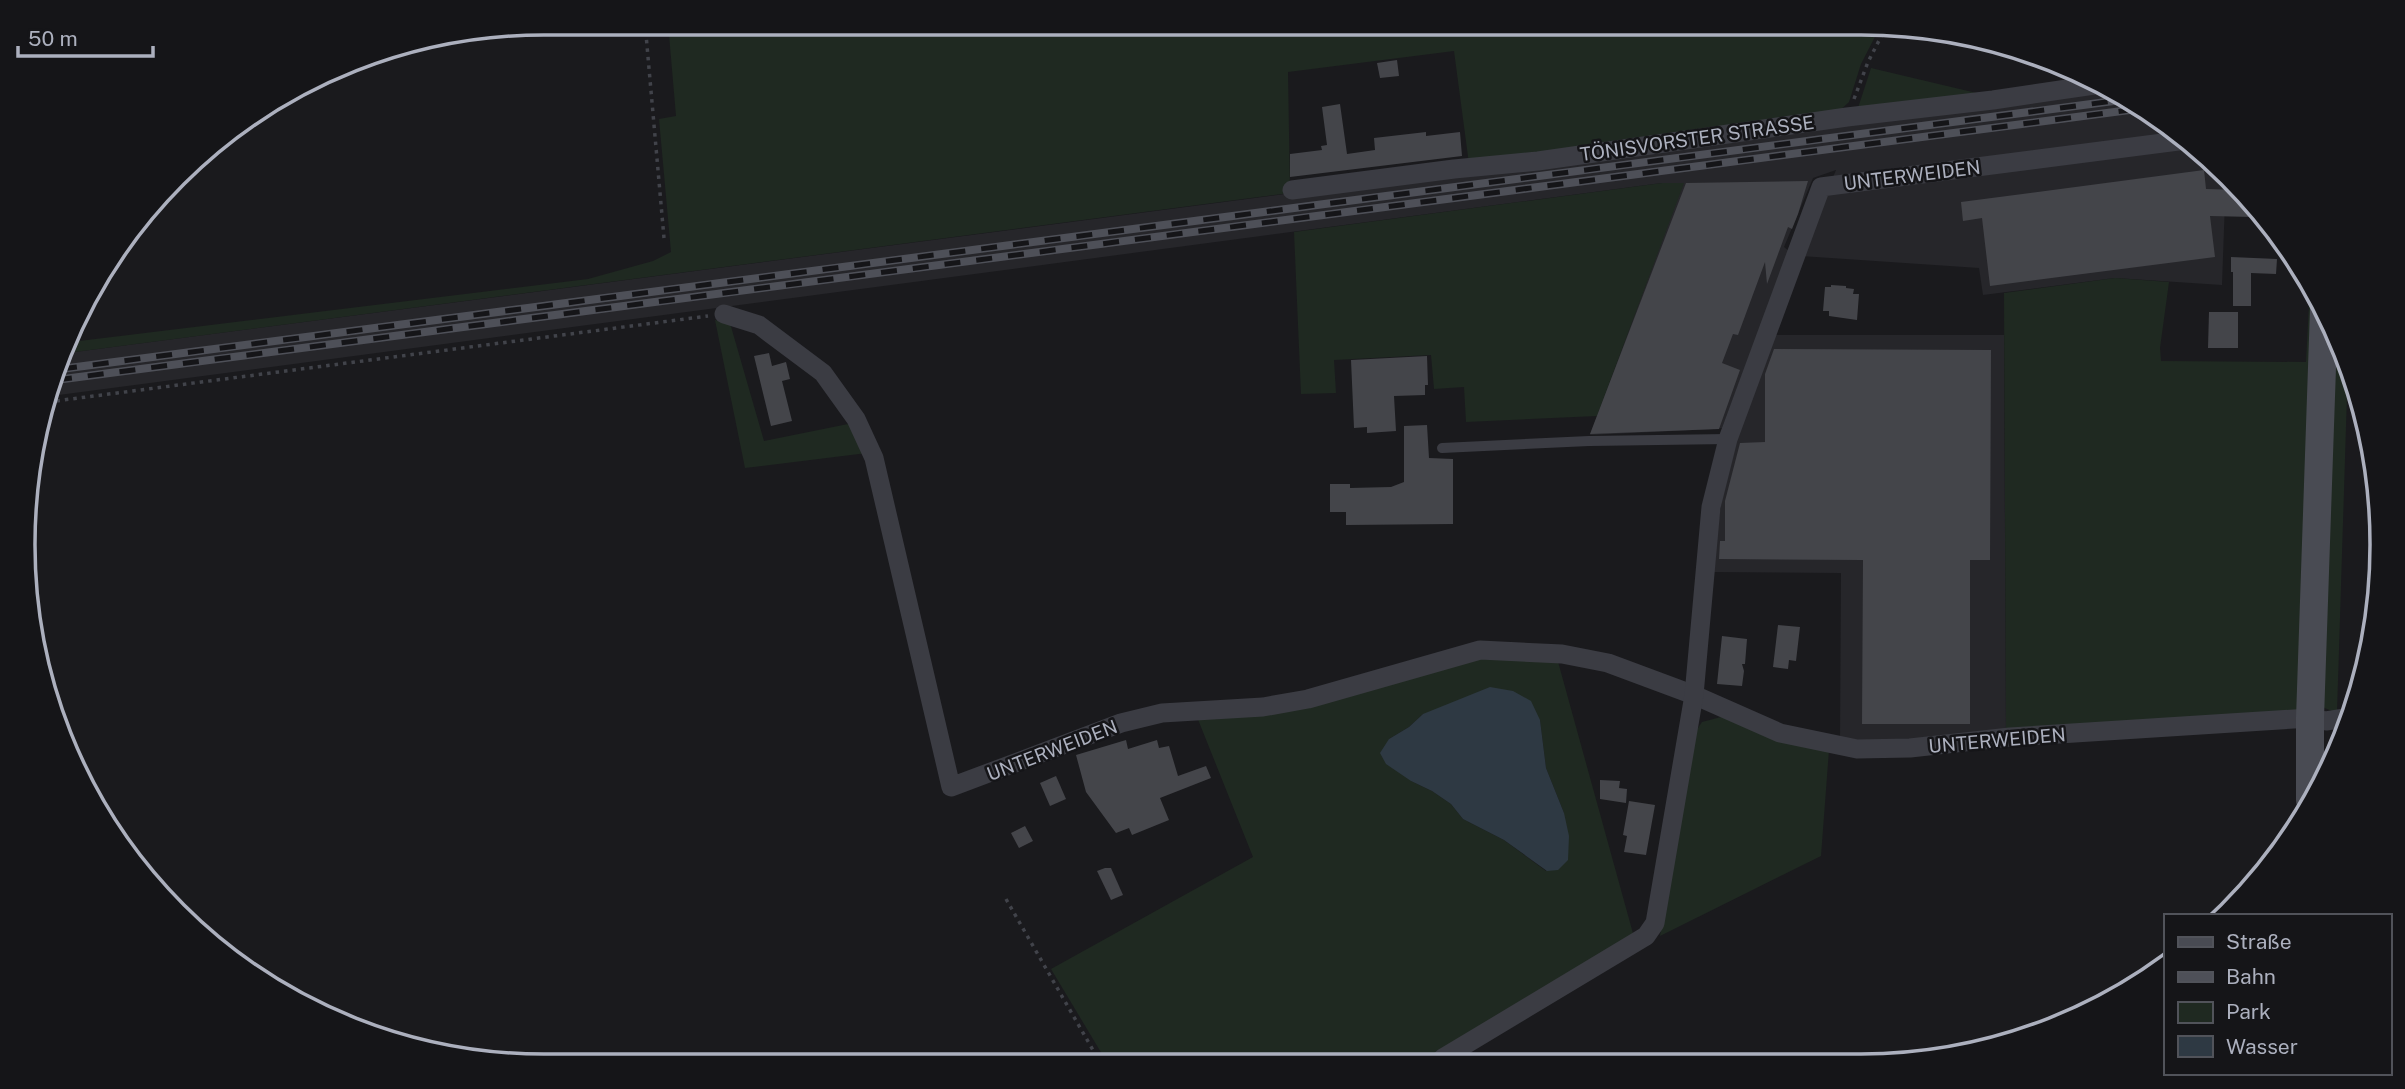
<svg xmlns="http://www.w3.org/2000/svg" width="2405" height="1089" font-family="'Public Sans',sans-serif">
<rect width="100%" height="100%" fill="#1a1a1d"/>
<g fill="#26262a">
<path d="M2105,87L2150,110L2226,173L2222,285L2115,278L1983,295L1979,268L1801,256L1836,170L1813,178L1784,247L1789,251L1722,428L1714,429L1590,435L1683,183H1662L51,396L67,353Z"/>
<path d="M1770,335H2004L2006,732L1902,743L1840,742L1841,573L1711,572L1730,444Z"/>
</g>
<g fill="#1f2921" fill-rule="evenodd">
<path d="M668,23H1861L1881,25L1861,64L1849,102L1835,115L1469,164L1454,51L1288,72L1290,193L67,353L71,342L588,279L653,261L671,252L659,119L676,116Z"/>
<path d="M1871,68L1985,95L1857,111Z"/>
<path d="M1662,183H1684L1597,416L1466,422L1464,387L1434,389L1431,355L1334,360L1336,393L1301,394L1294,232Z"/>
<path d="M2115,278L2169,282L2160,348L2161,361L2306,362L2310,284L2319,300L2306,705L2294,714L2006,732L2004,293Z"/>
<path d="M715,320L730,323L764,441L853,423L867,453L745,468Z"/>
<path d="M2336,332L2348,363L2337,713L2322,707Z"/>
<path d="M1474,654L1557,658L1634,937L1425,1063L1108,1064L1051,969L1253,857L1197,717ZM1423,714L1540,720L1546,768L1564,813L1546,871L1504,840L1463,819L1451,804L1432,791L1411,781L1389,739L1409,727Z"/>
<path d="M1721,717L1829,750L1821,856L1660,936L1696,731L1702,722Z"/>
</g>
<path fill="#2e3943" d="M1490,687L1513,691L1531,701L1540,720L1546,768L1564,813L1569,836L1568,860L1558,870L1547,871L1504,840L1463,819L1451,804L1432,791L1411,781L1386,764L1380,753L1389,739L1409,727L1423,714Z"/>
<g fill="#44454a">
<path d="M1397,60L1399,76L1380,78L1377,63Z"/>
<path d="M1340,104L1347,154L1375,150L1374,138L1426,132V136L1460,132L1462,156L1290,177V154L1322,150L1321,146L1327,145L1322,107Z"/>
<path d="M2204,170L2206,189L2241,190L2253,204V217L2210,216L2215,257L1990,286L1982,218L1963,221L1961,202Z"/>
<path d="M1808,181L1798,214L1792,229L1788,227L1767,284L1765,262L1738,335L1733,334L1722,363L1740,370L1719,429L1590,434L1686,183Z"/>
<path d="M2231,257L2277,259L2276,274L2251,273V306H2233V272H2231Z"/>
<path d="M1831,285L1846,286V288L1854,289L1853,294H1859L1857,320L1829,316V311H1823L1825,287H1831Z"/>
<path d="M2209,312H2238V348H2208Z"/>
<path d="M1774,349L1991,350L1990,560H1970V724H1862L1863,560L1719,559L1720,541H1725V501L1740,443L1765,442V374Z"/>
<path d="M769,353L772,366L786,362L790,379L782,381L792,421L771,426L754,356Z"/>
<path d="M1427,356L1428,385H1425V395L1394,396L1396,431L1367,433V427L1354,428L1351,360Z"/>
<path d="M1427,425L1429,458L1453,459V524L1346,525V512H1330V484H1350V488L1391,487L1404,482V426Z"/>
<path d="M1778,625L1800,627L1796,661L1789,660L1788,669L1773,667Z"/>
<path d="M1722,636L1747,639L1745,664H1742L1744,671L1742,686L1717,684Z"/>
<path d="M1126,740L1128,749L1157,740L1159,748L1169,746L1178,776L1206,766L1211,778L1160,798L1169,820L1132,835L1129,828L1116,833L1086,792L1076,755Z"/>
<path d="M1056,776L1066,799L1050,806L1040,783Z"/>
<path d="M1600,780L1620,781L1619,788L1627,789L1626,803L1600,799Z"/>
<path d="M1629,801L1655,805L1646,855L1624,852L1627,836L1623,835Z"/>
<path d="M1025,826L1033,841L1019,848L1011,833Z"/>
<path d="M1105,868H1111L1123,895L1111,900L1097,871Z"/>
</g>
<g fill="none" stroke-linecap="round" stroke-linejoin="round">
<g stroke="#41434a" stroke-width="3.5" stroke-dasharray="3.5 5" stroke-linecap="butt">
<path d="M645,23L664,238"/>
<path d="M1854,99L1868,62L1887,25"/>
<path d="M48,402L708,316"/>
<path d="M1006,899L1101,1064"/>
</g>
<path stroke="#3b3c43" stroke-width="10" d="M1442,448L1589,441L1728,439"/>
<g stroke="#3b3c43" stroke-width="19">
<path d="M1292,190L1454,169L1538,161L1847,117L1993,100L2101,84"/>
<path d="M724,314L759,325L823,373L856,419L874,458L951,787L1121,723L1162,713L1263,707L1308,699L1480,650L1562,654L1608,663L1694,695L1780,733L1857,749L1910,748L2010,737L2310,718L2326,721L2351,717"/>
<path d="M1437,1063L1443,1058L1646,936L1655,923L1694,695L1711,507L1728,439L1821,187L2186,140"/>
</g>
<path stroke="#494b53" stroke-width="28" d="M2310,800V718L2324,309"/>
<g stroke="#4e5058" stroke-width="8">
<g id="rail">
<path d="M61,369L2129,99"/>
<path d="M56,380L2145,108"/>
</g>
</g>
<use href="#rail" stroke="#151518" stroke-width="5" stroke-dasharray="16" stroke-linecap="butt"/>
</g>
<g text-anchor="middle" dominant-baseline="central" stroke-width="5" stroke-linejoin="round" paint-order="stroke">
<g font-size="19" fill="#acb0be" stroke="#151518">
<text transform="translate(1697 138) rotate(-8)">TÖNISVORSTER STRASSE</text>
<text transform="translate(1912 175) rotate(-7)">UNTERWEIDEN</text>
<text transform="translate(1997 740) rotate(-5)">UNTERWEIDEN</text>
<text transform="translate(1052 750) rotate(-21)">UNTERWEIDEN</text>
</g>
</g>
<path d="M0 0H2405V1089H0ZM544 35H1861A509 509 0 0 1 2370 544V545A509 509 0 0 1 1861 1054H544A509 509 0 0 1 35 545V544A509 509 0 0 1 544 35Z" fill="#151518" fill-rule="evenodd"/>
<path fill="none" stroke="#acb0be" stroke-width="3.5" d="M544 35H1861A509 509 0 0 1 2370 544V545A509 509 0 0 1 1861 1054H544A509 509 0 0 1 35 545V544A509 509 0 0 1 544 35Z"/>
<rect x="2164" y="914" width="228" height="161" fill="#151518" stroke="#51535a" stroke-width="2"/>
<rect x="2178" y="937" width="35" height="10" fill="#494b53" stroke="#51535a" stroke-width="2"/>
<text x="2226" y="949" font-size="21" fill="#acb0be">Straße</text>
<rect x="2178" y="972" width="35" height="10" fill="#4e5058" stroke="#51535a" stroke-width="2"/>
<text x="2226" y="984" font-size="21" fill="#acb0be">Bahn</text>
<rect x="2178" y="1002" width="35" height="21" fill="#1f2921" stroke="#51535a" stroke-width="2"/>
<text x="2226" y="1019" font-size="21" fill="#acb0be">Park</text>
<rect x="2178" y="1036" width="35" height="21" fill="#2e3943" stroke="#51535a" stroke-width="2"/>
<text x="2226" y="1054" font-size="21" fill="#acb0be">Wasser</text>
<path d="M18 46v10h135v-10" fill="none" stroke="#acb0be" stroke-width="3.5"/>
<text x="28" y="46" font-size="21" fill="#acb0be" stroke="#151518" stroke-width="5" paint-order="stroke">50 m</text>
</svg>
